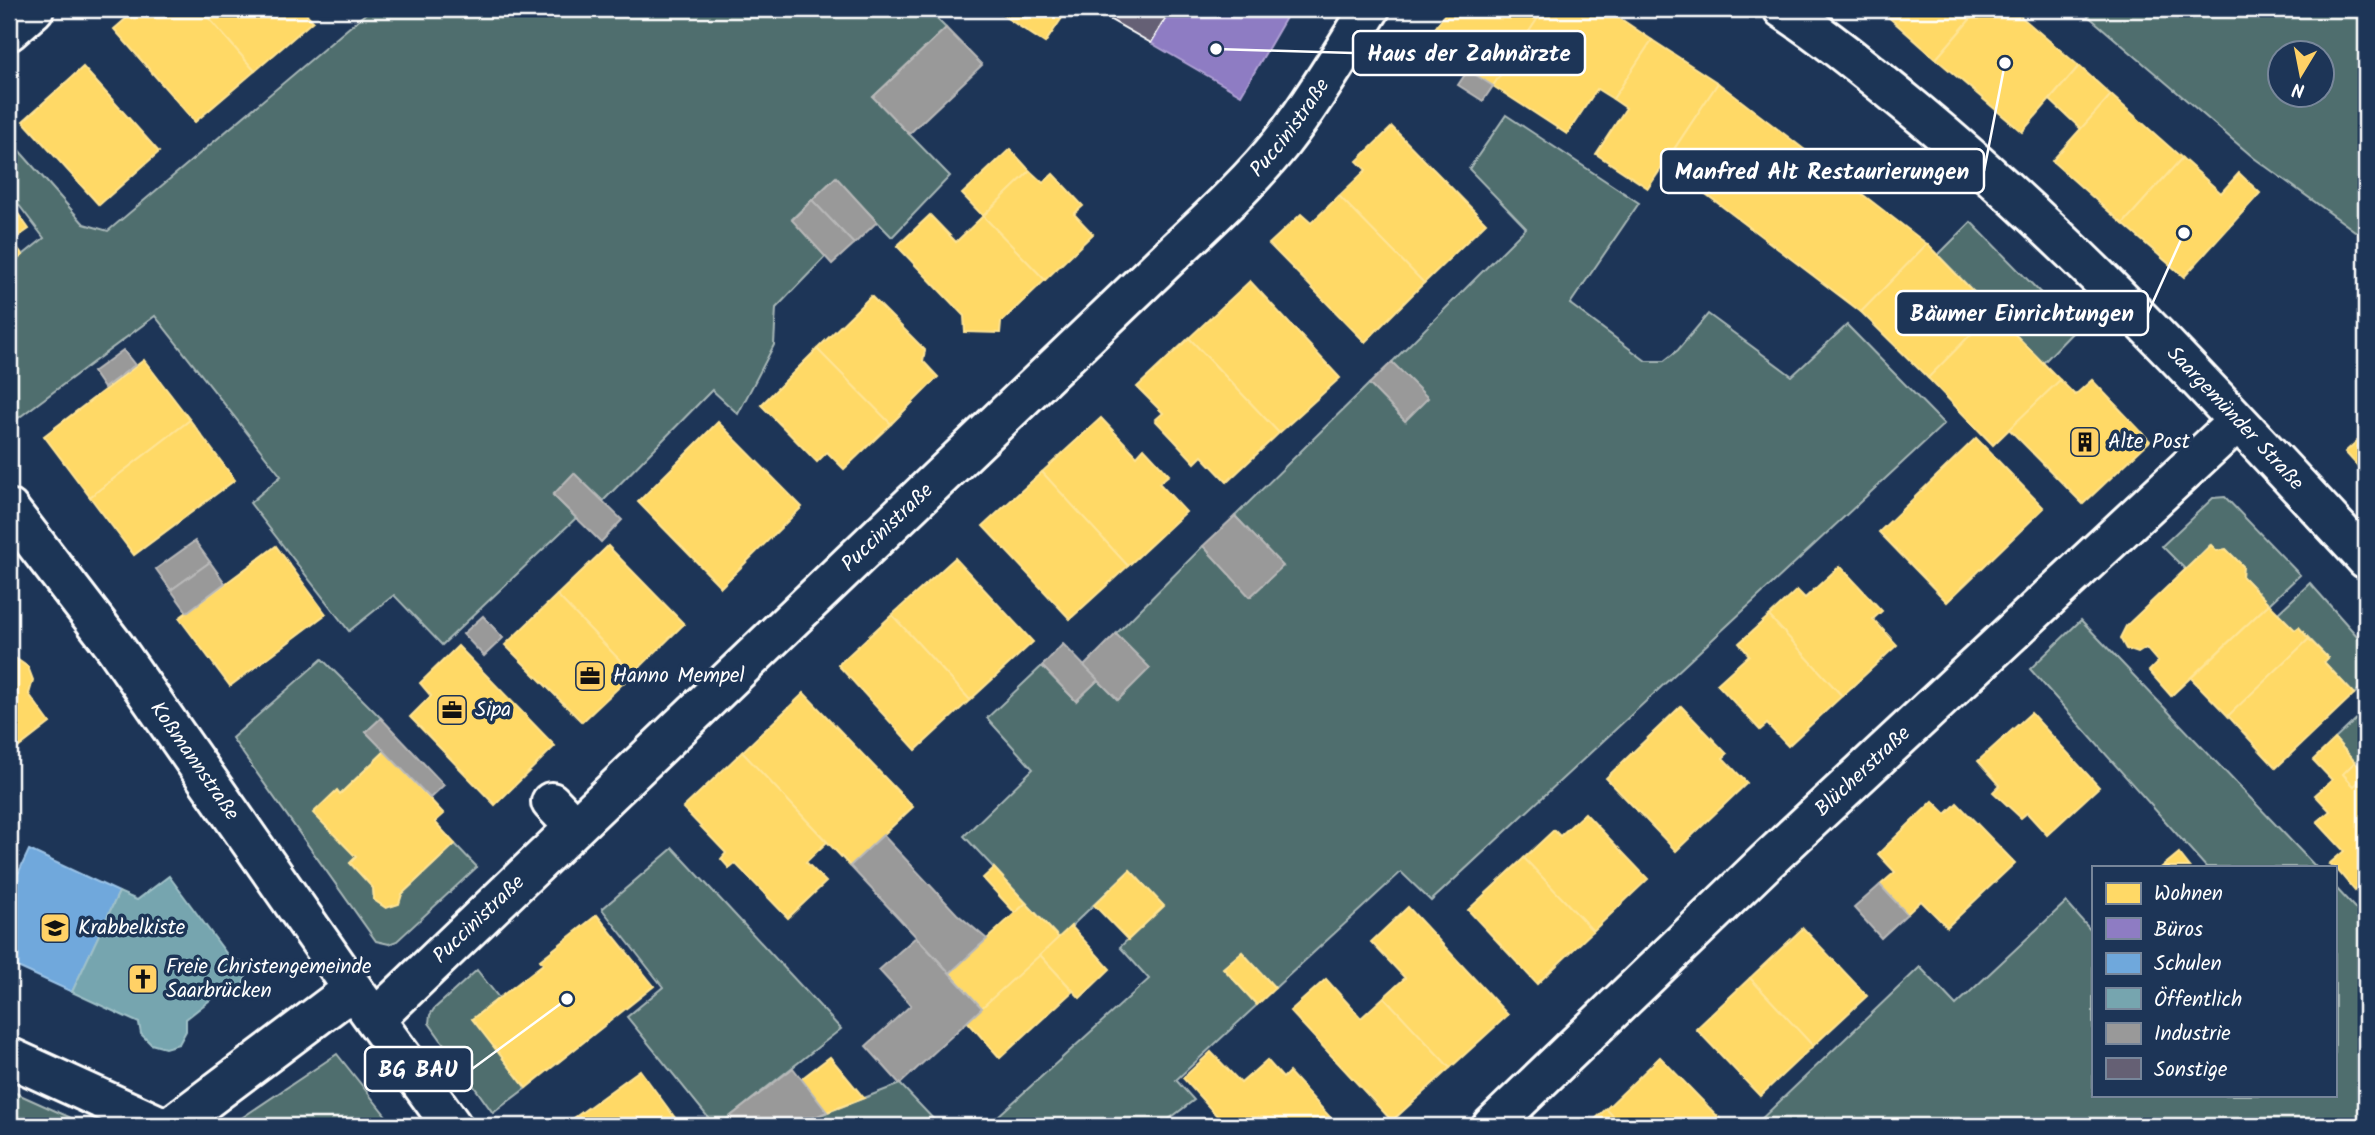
<svg xmlns="http://www.w3.org/2000/svg" width="2375" height="1135" font-family="Kalam,sans-serif">
<rect width="100%" height="100%" fill="#1d3557"/>
<filter id="ink" filterUnits="userSpaceOnUse"><feTurbulence type="fractalNoise" baseFrequency=".0143" numOctaves="2"/><feDisplacementMap in="SourceGraphic" scale="14" xChannelSelector="R" yChannelSelector="G"/><feConvolveMatrix kernelMatrix="1 2 1 2 8 2 1 2 1" color-interpolation-filters="sRGB"/></filter>
<g filter="url(#ink)">
<g fill="#4f6e6e" stroke="#a7b6b6" stroke-width="2" fill-rule="evenodd">
<path d="M371,9H940L935,17L946,28L873,97L950,176L892,237L835,178L792,219L826,256L776,308L774,345L738,414L712,390L603,501L574,474L553,495L576,518L442,645L394,595L349,631L250,503L281,476L155,316L9,425V266L44,238L9,192V139L84,224L108,231Z"/>
<path d="M2080,9H2366V239L2254,158ZM2280,52H2322V94H2280Z"/>
<path d="M1506,115L1639,203L1570,304L1646,361H1664L1678,350L1708,314L1792,376L1847,325L1944,424L1431,901L1401,872L1275,988L1242,952L1224,968L1257,1005L1176,1080L1194,1100L1160,1126H987L1149,979L1120,947L1163,906L1130,870L1059,938L964,836L1033,769L987,718L1042,666L1076,701L1098,680L1117,699L1116,634L1203,546L1282,566L1235,516L1369,384L1405,420L1392,362L1526,228L1469,169Z"/>
<path d="M1971,222L2076,329L2043,363L1938,255Z"/>
<path d="M2225,497L2300,575L2269,604L2242,576L2243,566L2226,549L2217,551L2210,545L2186,570L2162,546L2213,498Z"/>
<path d="M2310,583L2366,646V683L2354,694L2324,662L2328,658L2299,628L2295,630L2278,613Z"/>
<path d="M2081,620L2316,867H2206L2030,669Z"/>
<path d="M322,659L381,718L366,732L385,751L340,794L337,790L356,857L350,863L373,888L374,900L386,908L398,904L402,894L455,844L477,867L397,941L389,944L376,941L232,738Z"/>
<path d="M2366,710V751L2355,762L2335,739Z"/>
<path d="M673,848L841,1029L718,1126H715L627,1017L663,987L602,909Z"/>
<path d="M2335,887L2366,920V1126H1754L1920,967L1956,1005L2066,902L2093,933V1095H2335Z"/>
<path d="M477,970L499,998L473,1019L526,1088L493,1113L429,1023L430,1015L434,1009Z"/>
<path d="M337,1054L394,1126H257L240,1119Z"/>
<path d="M900,1084L940,1126H792Z"/>
<path d="M9,1090L89,1126H9Z"/>
</g>
<g fill="#ffd966" stroke="#ffe494" stroke-width="2">
<path d="M137,9H201L255,71L195,122L114,29Z"/>
<path d="M201,9H302L313,21L255,71Z"/>
<path d="M993,9H1068L1045,43Z"/>
<path d="M1448,9H1544L1493,86L1468,70L1475,59L1458,48L1451,58L1426,42Z"/>
<path d="M1544,9H1606L1652,40L1613,99L1597,89L1567,134L1493,86Z"/>
<path d="M1874,9H1979L1936,59L1885,14Z"/>
<path d="M1979,9H2012L2079,66L2022,132L1936,59Z"/>
<path d="M1652,40L1718,83L1648,188L1596,154L1626,108L1613,99Z"/>
<path d="M2079,66L2111,95L2081,129L2050,100Z"/>
<path d="M83,67L159,152L99,205L23,121Z"/>
<path d="M1718,83L1927,244L1861,312L1665,163Z"/>
<path d="M2111,95L2182,158L2123,224L2052,161Z"/>
<path d="M1392,127L1486,223L1424,283L1339,196L1366,170L1357,161Z"/>
<path d="M1010,149L1030,171L983,216L962,194Z"/>
<path d="M2182,158L2221,193L2239,173L2260,193L2184,277L2123,224Z"/>
<path d="M1030,171L1043,183L1053,174L1083,206L1074,214L1093,234L1045,280L983,216Z"/>
<path d="M1339,196L1424,283L1365,342L1269,244L1301,214L1311,223Z"/>
<path d="M9,201L29,229L12,241L23,255L9,266Z"/>
<path d="M930,215L956,242L983,216L1045,280L1001,322L1000,333L965,332L964,316L897,246Z"/>
<path d="M1927,244L1993,312L1928,378L1861,312Z"/>
<path d="M1250,281L1340,378L1279,433L1189,338Z"/>
<path d="M871,296L925,350L923,361L938,377L891,424L817,349Z"/>
<path d="M1993,312L2060,380L1993,445L1928,378Z"/>
<path d="M1189,338L1279,433L1227,482L1202,456L1195,463L1174,440L1155,420L1163,413L1137,387Z"/>
<path d="M817,349L891,424L844,469L827,452L817,462L761,405Z"/>
<path d="M144,360L190,420L90,497L44,436Z"/>
<path d="M2060,380L2075,395L2092,380L2150,441L2083,504L2009,429Z"/>
<path d="M1101,418L1137,456L1144,448L1169,475L1159,483L1186,512L1128,566L1042,472Z"/>
<path d="M190,420L235,480L134,555L90,497Z"/>
<path d="M718,422L802,507L721,587L638,502Z"/>
<path d="M2366,433V475L2345,452Z"/>
<path d="M1976,438L2044,508L1947,602L1879,532Z"/>
<path d="M1042,472L1128,566L1070,619L983,526Z"/>
<path d="M2211,545L2217,551L2226,549L2243,566L2242,576L2269,604L2171,696L2149,671L2158,662L2146,648L2138,653L2126,649L2120,638L2126,626Z"/>
<path d="M276,546L326,614L230,686L179,618Z"/>
<path d="M608,546L684,624L633,674L557,595Z"/>
<path d="M955,558L1033,642L970,700L892,615Z"/>
<path d="M1840,566L1882,611L1873,619L1897,645L1842,696L1769,616L1797,590L1805,598Z"/>
<path d="M557,595L633,674L582,722L505,645Z"/>
<path d="M2269,604L2295,630L2299,627L2309,639L2228,716L2191,678Z"/>
<path d="M892,615L970,700L916,750L838,665Z"/>
<path d="M1769,616L1842,696L1788,746L1767,724L1760,730L1717,684L1749,655L1739,643Z"/>
<path d="M2309,639L2328,658L2324,662L2354,694L2276,768L2228,716Z"/>
<path d="M458,646L555,746L495,805L410,717L431,696L420,683Z"/>
<path d="M9,658H15L28,667L33,680L29,694L50,723L9,755Z"/>
<path d="M804,693L913,807L850,866L742,752Z"/>
<path d="M1681,706L1727,754L1723,758L1747,783L1676,851L1606,778Z"/>
<path d="M2031,713L2099,787L2047,835L2027,813L2021,818L1993,792L2000,785L1978,761Z"/>
<path d="M2335,739L2355,762L2343,774L2348,780L2354,786L2366,775V881L2355,891L2335,867L2329,864L2344,851L2317,822L2330,811L2315,795L2332,780L2313,760Z"/>
<path d="M385,751L444,814L435,822L455,844L402,894L399,904L386,908L374,900L373,888L350,863L356,857L313,813L337,790L340,794Z"/>
<path d="M742,752L827,842L806,862L826,882L788,918L735,863L729,868L721,859L726,853L683,808Z"/>
<path d="M2355,762L2366,775L2354,786L2343,774Z"/>
<path d="M1933,801L1946,814L1957,803L2015,863L1947,927L1921,901L1907,914L1880,885L1895,872L1878,854Z"/>
<path d="M1585,813L1648,879L1593,931L1524,858L1554,830L1560,836Z"/>
<path d="M2179,853L2190,867H2162Z"/>
<path d="M1524,858L1593,931L1537,984L1468,910Z"/>
<path d="M994,868L1026,903L1015,913L983,878Z"/>
<path d="M1130,870L1164,906L1128,940L1094,905Z"/>
<path d="M1026,903L1059,938L982,1008L950,973Z"/>
<path d="M1408,907L1508,1015L1450,1068L1384,997L1405,978L1371,942Z"/>
<path d="M597,915L654,986L526,1088L472,1019L543,964L540,960Z"/>
<path d="M1071,926L1110,969L1080,998L1040,955Z"/>
<path d="M1803,928L1867,996L1813,1046L1750,978Z"/>
<path d="M1242,952L1275,988L1257,1005L1223,968Z"/>
<path d="M1040,955L1073,991L1000,1058L967,1021Z"/>
<path d="M1750,978L1813,1046L1760,1096L1696,1029Z"/>
<path d="M1326,979L1361,1018L1384,997L1450,1068L1392,1121L1290,1011Z"/>
<path d="M1211,1052L1241,1083L1267,1060L1283,1078L1289,1072L1338,1126H1226L1183,1078Z"/>
<path d="M830,1057L864,1098L827,1112L801,1079Z"/>
<path d="M1660,1057L1727,1126H1623L1606,1109Z"/>
<path d="M640,1070L681,1126H563Z"/>
<path d="M1606,1109L1623,1126H1580L1584,1122L1588,1126Z"/>
</g>
<path fill="#8e7cc3" stroke="#b0a3d5" stroke-width="2" d="M1171,9H1291L1241,95L1151,43Z"/>
<path fill="#6fa8dc" stroke="#9ac2e6" stroke-width="2" d="M29,850L119,892L72,992L9,963V893Z"/>
<path fill="#76a5af" stroke="#9fc0c7" stroke-width="2" d="M169,876L229,957L241,962L246,975L242,989L231,994L219,993L186,1019V1031L179,1044L165,1048L151,1044L141,1034L139,1023L72,992L119,892L137,900Z"/>
<g fill="#999" stroke="#b8b8b8" stroke-width="2">
<path d="M946,28L982,65L909,134L873,97Z"/>
<path d="M1468,70L1493,86L1483,101L1458,85Z"/>
<path d="M836,177L877,222L854,244L812,200Z"/>
<path d="M812,200L854,244L832,264L792,220Z"/>
<path d="M123,350L135,365L104,388L93,372Z"/>
<path d="M1392,362L1428,398L1405,421L1369,384Z"/>
<path d="M574,473L622,520L601,542L553,495Z"/>
<path d="M1235,516L1283,566L1250,597L1203,546Z"/>
<path d="M195,541L210,562L171,590L156,569Z"/>
<path d="M210,562L225,583L187,612L171,590Z"/>
<path d="M483,616L503,638L484,656L463,634Z"/>
<path d="M1116,634L1150,668L1118,700L1084,666Z"/>
<path d="M1063,644L1098,680L1076,701L1042,666Z"/>
<path d="M381,718L444,785L430,798L366,732Z"/>
<path d="M883,835L957,914L987,939L950,973L850,866Z"/>
<path d="M1880,885L1907,914L1881,938L1854,908Z"/>
<path d="M916,937L982,1008L900,1084L866,1046L911,1005L879,970Z"/>
<path d="M793,1068L827,1112L792,1126H718Z"/>
</g>
<path fill="#656074" stroke="#fff" stroke-width="2" d="M1117,9H1171L1151,43L1111,20Z"/>
<g fill="none" stroke-linecap="round" stroke-linejoin="round">
<g stroke="#fff" stroke-width="44">
<g id="minor">
<path id="s1" d="M1783,9C1830,40 1873,76 1917,112C2080,247 2223,404 2366,559"/>
<path d="M9,31L34,9"/>
<path id="s2" d="M9,509L115,647L353,989L452,1126"/>
<path d="M551,802L574,826"/>
<path id="s3" d="M375,1019L1156,270C1198,229 1244,189 1281,143C1314,101 1341,54 1370,9"/>
<path d="M9,1057L161,1126"/>
<path d="M171,1126L353,989"/>
<path id="s4" d="M1492,1126L1767,861L2237,422"/>
</g>
</g>
<use href="#minor" stroke="#1d3557" stroke-width="38"/>
</g>
</g>
<defs>
<g id="building-square" transform="scale(1.575)"><rect x="-9" y="-9" width="18" height="18" rx="4" fill="#ffd166" stroke="#1d3557"/><path d="M-4-6H4V6H1V3H-1V6H-4ZM-2.5-4.3h1.7v1.8h-1.7ZM.8-4.3h1.7v1.8H.8ZM-2.5-1h1.7V.8h-1.7ZM.8-1h1.7V.8H.8Z" fill="#111"/></g>
<g id="office-square" transform="scale(1.575)"><rect x="-9" y="-9" width="18" height="18" rx="4" fill="#ffd166" stroke="#1d3557"/><path d="M-6-3h4V-5.5h4V-3h4V5H-6ZM-1-4.5V-3h2v-1.5ZM-6 0V1H6V0Z" fill="#111"/></g>
<g id="school-square" transform="scale(1.575)"><rect x="-9" y="-9" width="18" height="18" rx="4" fill="#ffd166" stroke="#1d3557"/><path d="M0-5L7-2L0 1L-7-2ZM-4 1L0 2.5L4 1V4Q0 6-4 4Z" fill="#111"/></g>
<g id="church-square" transform="scale(1.575)"><rect x="-9" y="-9" width="18" height="18" rx="4" fill="#ffd166" stroke="#1d3557"/><path d="M-1.2-6h2.4v3.5h3.3v2.4h-3.3V6h-2.4V-.1h-3.3v-2.4h3.3Z" fill="#111"/></g>
</defs>
<g fill-rule="evenodd">
<use href="#building-square" x="2085" y="442"/>
<use href="#office-square" x="590" y="676"/>
<use href="#office-square" x="452" y="710"/>
<use href="#school-square" x="55" y="928"/>
<use href="#church-square" x="143" y="979"/>
</g>
<g text-anchor="middle" dominant-baseline="central" stroke-width="7" stroke-linejoin="round" paint-order="stroke">
<g font-size="21" fill="#fff" stroke="#1d3557">
<text stroke="none"><textPath href="#s3" startOffset="1278">Puccinistraße</textPath></text>
<text stroke="none"><textPath href="#s1" startOffset="611">Saargemünder Straße</textPath></text>
<text stroke="none"><textPath href="#s3" startOffset="710">Puccinistraße</textPath></text>
<text stroke="none"><textPath href="#s2" startOffset="313">Koßmannstraße</textPath></text>
<text stroke="none"><textPath href="#s4" startOffset="513">Blücherstraße</textPath></text>
<text stroke="none"><textPath href="#s3" startOffset="144">Puccinistraße</textPath></text>
</g>
<g font-size="21" fill="#fff" stroke="#1d3557" text-anchor="start">
<text x="2108" y="442">Alte Post</text>
<text x="613" y="676">Hanno Mempel</text>
<text x="475" y="710">Sipa</text>
<text x="78" y="928">Krabbelkiste</text>
<text x="166" y="967">Freie Christengemeinde<tspan x="166" dy="24">Saarbrücken</tspan></text>
</g>
</g>
<path fill="none" stroke="#fff" stroke-width="2.5" d="M1216 49L1353 53M2005 63L1984 171M2184 233L2148 313M567 999L472 1069"/>
<g fill="#fff" stroke="#1d3557" stroke-width="2.5">
<circle cx="1216" cy="49" r="7"/>
<circle cx="2005" cy="63" r="7"/>
<circle cx="2184" cy="233" r="7"/>
<circle cx="567" cy="999" r="7"/>
</g>
<g fill="#1d3557" stroke="#fff" stroke-width="2.5">
<rect x="1353" y="31" width="232" height="44" rx="7"/>
<rect x="1661" y="149" width="323" height="44" rx="7"/>
<rect x="1896" y="291" width="252" height="44" rx="7"/>
<rect x="365" y="1047" width="107" height="44" rx="7"/>
</g>
<g font-size="23" text-anchor="middle" font-weight="bold" fill="#fff">
<text x="1469" y="61">Haus der Zahnärzte</text>
<text x="1822" y="179">Manfred Alt Restaurierungen</text>
<text x="2022" y="321">Bäumer Einrichtungen</text>
<text x="418" y="1077">BG BAU</text>
</g>
<rect width="2375" height="1135" fill="none" stroke="#1d3557" stroke-width="35"/>
<rect x="18" y="18" width="2340" height="1100" fill="none" stroke="#fff" stroke-width="2.5" filter="url(#ink)"/>
<rect x="2092" y="866" width="245" height="231" fill="#1d3557" stroke="#77869a" stroke-width="2"/>
<rect x="2106" y="883" width="35" height="21" fill="#ffd966" stroke="#77869a" stroke-width="2"/>
<text x="2154" y="900" font-size="21" fill="#ffffff">Wohnen</text>
<rect x="2106" y="918" width="35" height="21" fill="#8e7cc3" stroke="#77869a" stroke-width="2"/>
<text x="2154" y="936" font-size="21" fill="#ffffff">Büros</text>
<rect x="2106" y="953" width="35" height="21" fill="#6fa8dc" stroke="#77869a" stroke-width="2"/>
<text x="2154" y="970" font-size="21" fill="#ffffff">Schulen</text>
<rect x="2106" y="988" width="35" height="21" fill="#76a5af" stroke="#77869a" stroke-width="2"/>
<text x="2154" y="1006" font-size="21" fill="#ffffff">Öffentlich</text>
<rect x="2106" y="1023" width="35" height="21" fill="#999999" stroke="#77869a" stroke-width="2"/>
<text x="2154" y="1040" font-size="21" fill="#ffffff">Industrie</text>
<rect x="2106" y="1058" width="35" height="21" fill="#656074" stroke="#77869a" stroke-width="2"/>
<text x="2154" y="1076" font-size="21" fill="#ffffff">Sonstige</text>
<g transform="translate(2301 74) rotate(190)"><circle r="33" fill="#1d3557" stroke="#77869a" stroke-width="2"/>
<path d="M0-5L12 26L0 18L-12 26Z" fill="#ffd166"/>
<text y="-10" font-size="19" font-weight="bold" text-anchor="middle" fill="#ffffff">N</text>
</g>
</svg>
